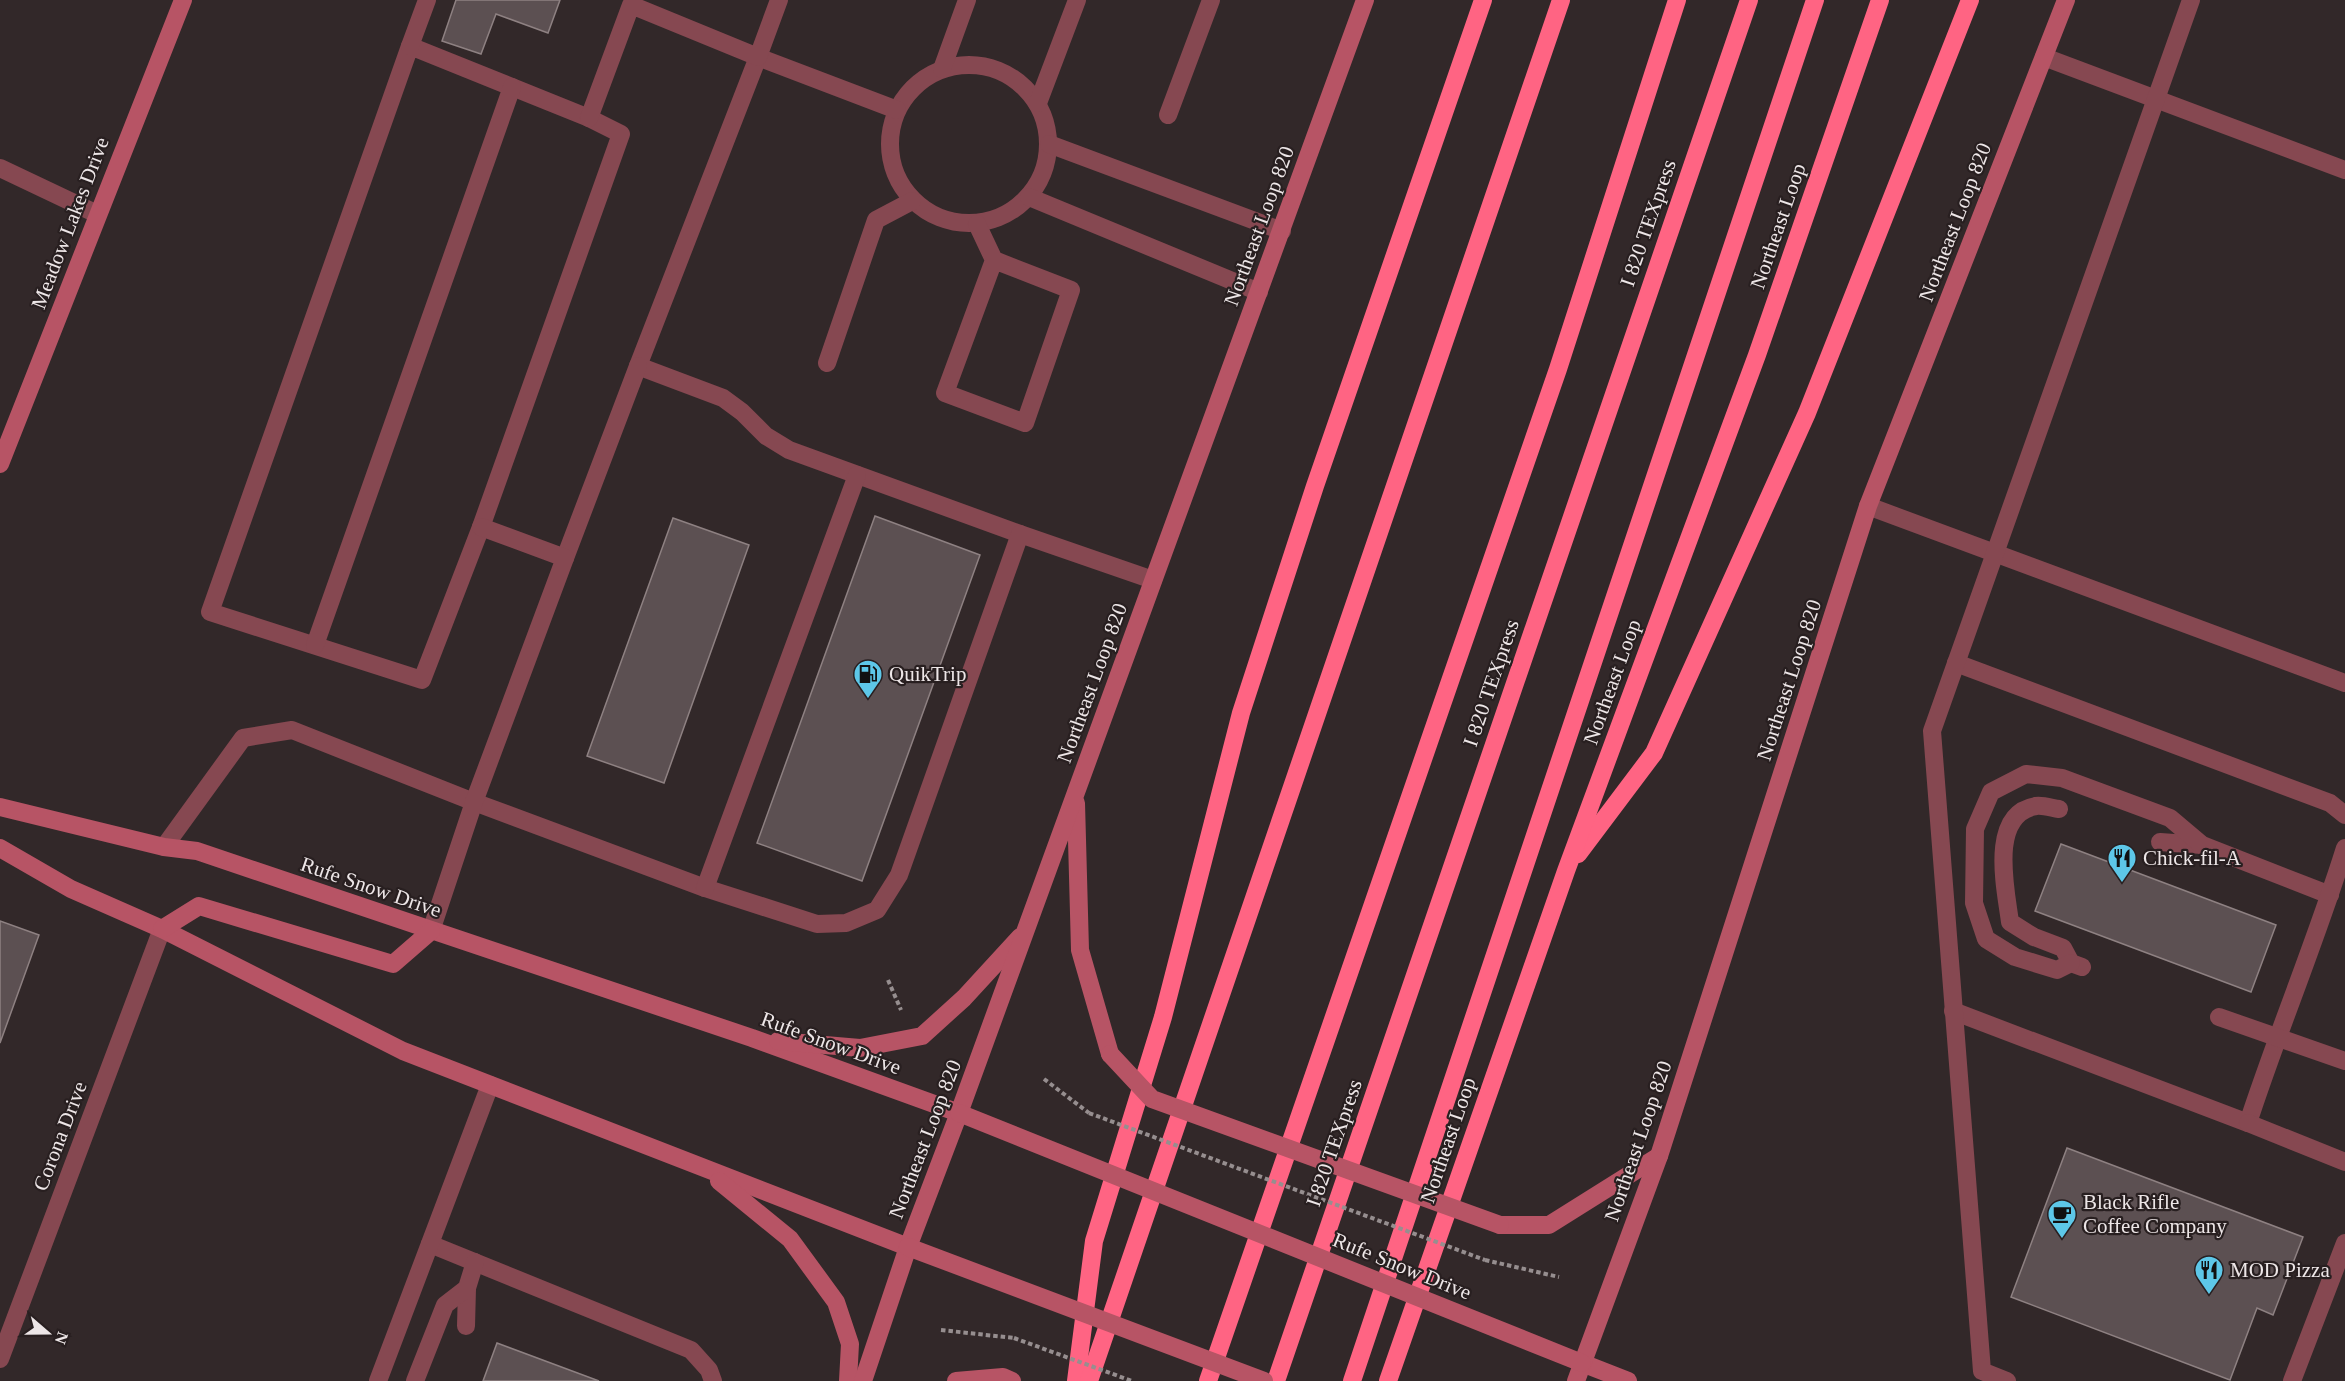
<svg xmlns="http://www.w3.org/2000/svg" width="2345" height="1381" font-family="'Times New Roman',serif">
<rect width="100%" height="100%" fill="#322829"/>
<g fill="#5c5052" stroke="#8e8182" stroke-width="1.5">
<path d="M456,0H560L548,33L496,14L481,54L442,41Z"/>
<path d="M875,516L980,555L862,881L757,843Z"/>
<path d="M673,518L749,545L664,783L587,756Z"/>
<path d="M2061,844L2276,925L2251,992L2035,911Z"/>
<path d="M0,921L39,935L0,1043Z"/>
<path d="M2067,1148L2303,1237L2273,1315L2257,1308L2230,1380L2011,1297Z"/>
<path d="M497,1343L599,1381H483Z"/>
</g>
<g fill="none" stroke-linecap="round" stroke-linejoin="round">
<g stroke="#968e8f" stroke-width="4" stroke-dasharray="4.5 3" stroke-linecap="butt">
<path d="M888,980L901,1010"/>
<path d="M1044,1079L1089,1113"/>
<path d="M1485,1260L1559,1277"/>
<path d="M941,1330L1014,1338"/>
</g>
<g stroke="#864851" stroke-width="18">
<path d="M410,46L589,118L621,134L481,527L422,680L210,612Z"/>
<path d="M410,46L427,0"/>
<path d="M2044,57L2345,170"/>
<circle cx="969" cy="144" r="79"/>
<path d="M942,69L967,0"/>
<path d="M1038,103L1077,0"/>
<path d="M897,110L758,57L638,366L723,398L742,412L766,436L789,450L1020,534"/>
<path d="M1168,115L1211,0"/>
<path d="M589,118L631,5L758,57L779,0"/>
<path d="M1049,144L1282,231"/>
<path d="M1029,197L1259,292"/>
<path d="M977,224L994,260L945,393L1025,423L1071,290L994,260"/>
<path d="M827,363L876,220L912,201"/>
<path d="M1868,506L2345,683"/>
<path d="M565,558L638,366"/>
<path d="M315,645L512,87"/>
<path d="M1956,663L2330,803L2345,815"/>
<path d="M2059,809C2052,808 2043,805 2036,806C1988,814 2006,890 2010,922L2034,937L2063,948L2071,963L2082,967"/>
<path d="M2160,842L2202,845"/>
<path d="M164,847L243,738L292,730L474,802L705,888L817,924L846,923L877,910L899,875L1020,534L1153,580"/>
<path d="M705,888L857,475"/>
<path d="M431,931L474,802L565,558L481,527"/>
<path d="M2071,963L2057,970L2015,957L1986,939L1974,903L1975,829L1991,792L2026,774L2062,778L2170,818L2202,845L2330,895"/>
<path d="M1953,1011L2248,1123C2278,1031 2316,941 2345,848"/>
<path d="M2219,1017L2345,1061"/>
<path d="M2248,1123L2345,1162"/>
<path d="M430,1244L691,1350L709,1370L713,1381"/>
<path d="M466,1326L467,1288"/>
<path d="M378,1381L490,1085"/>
<path d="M415,1381L445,1305L467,1288L475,1262"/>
<path d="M2007,1381L1982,1371L1932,731L2191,0"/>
<path d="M2292,1381L2345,1243"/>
</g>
<g stroke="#864851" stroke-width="18">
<path d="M0,168L97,214"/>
<path d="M0,1359L162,929"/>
</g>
<g stroke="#b75465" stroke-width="18">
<path d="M0,464L183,0"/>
<path d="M1076,803L1080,950L1110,1054"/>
<path d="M0,807L164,847L197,851L752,1038L959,1113"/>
<path d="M0,848L71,889L162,929L403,1051L908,1247"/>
<path d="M162,929L199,906L393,964L431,931"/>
<path d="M778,1041L860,1048L922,1036L964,998L1020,937"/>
<path d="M719,1181L790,1239L836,1302L850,1344L848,1381"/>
<path d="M1500,1225H1549L1659,1156"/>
<path d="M1582,1363L1628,1381"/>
<path d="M863,1381L908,1247L959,1113L1365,0"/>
<path d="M956,1381L1003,1377L1012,1381"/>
<path d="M1576,1381L1659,1156L1868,506L2066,0"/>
</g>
<g stroke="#ff6483" stroke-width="18">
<path d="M1578,854L1654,753L1807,413L1970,0"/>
<path d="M1076,1381L1094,1241L1163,1017L1241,713L1315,486L1483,0"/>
<path d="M1089,1381L1561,0"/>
<path d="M1208,1381L1558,369L1677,0"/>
<path d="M1276,1381L1749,0"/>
<path d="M1352,1381L1815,0"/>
<path d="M1388,1381L1566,871L1757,355L1880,0"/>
</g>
<g stroke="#968e8f" stroke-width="4" stroke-dasharray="4.5 3" stroke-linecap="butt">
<path d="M1089,1113L1485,1260"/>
<path d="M1014,1338L1132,1381"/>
</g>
<g stroke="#b75465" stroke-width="18">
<path d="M1110,1054L1152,1099L1500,1225"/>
<path d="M959,1113L1582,1363"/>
<path d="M908,1247L1264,1381"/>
</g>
</g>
<defs>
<g id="fuel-pin" transform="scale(1.5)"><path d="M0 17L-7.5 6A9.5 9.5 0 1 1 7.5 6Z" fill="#5dc7e8" stroke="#281f20"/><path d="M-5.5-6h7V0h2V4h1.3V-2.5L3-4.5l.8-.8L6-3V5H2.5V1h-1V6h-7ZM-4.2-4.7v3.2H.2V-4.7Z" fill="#111"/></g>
<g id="restaurant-pin" transform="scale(1.5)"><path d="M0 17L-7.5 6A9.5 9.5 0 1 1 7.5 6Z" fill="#5dc7e8" stroke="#281f20"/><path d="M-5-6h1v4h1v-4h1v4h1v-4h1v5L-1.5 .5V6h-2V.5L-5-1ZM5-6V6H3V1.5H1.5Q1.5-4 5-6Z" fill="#111"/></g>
<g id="cafe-pin" transform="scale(1.5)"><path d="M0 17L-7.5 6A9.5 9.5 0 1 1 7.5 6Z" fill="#5dc7e8" stroke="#281f20"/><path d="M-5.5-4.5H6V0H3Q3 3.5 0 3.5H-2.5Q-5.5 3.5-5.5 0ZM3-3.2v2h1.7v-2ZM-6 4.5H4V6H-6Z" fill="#111"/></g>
</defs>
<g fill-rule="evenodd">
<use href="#fuel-pin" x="868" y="674"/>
<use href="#restaurant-pin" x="2122" y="858"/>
<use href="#cafe-pin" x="2062" y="1214"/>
<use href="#restaurant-pin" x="2209" y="1270"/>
</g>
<g text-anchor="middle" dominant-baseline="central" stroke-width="4.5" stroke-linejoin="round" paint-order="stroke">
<g font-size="21" fill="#ede6e7" stroke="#281f20">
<text transform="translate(1955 222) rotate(-69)">Northeast Loop 820</text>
<text transform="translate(70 223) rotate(-69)">Meadow Lakes Drive</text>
<text transform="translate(1648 223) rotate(-71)">I 820 TEXpress</text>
<text transform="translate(1259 226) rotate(-70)">Northeast Loop 820</text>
<text transform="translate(1778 226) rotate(-71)">Northeast Loop</text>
<text transform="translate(1789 680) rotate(-72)">Northeast Loop 820</text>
<text transform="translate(1612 682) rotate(-70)">Northeast Loop</text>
<text transform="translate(1092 683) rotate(-70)">Northeast Loop 820</text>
<text transform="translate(1491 683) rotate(-71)">I 820 TEXpress</text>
<text transform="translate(371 887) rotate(19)">Rufe Snow Drive</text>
<text transform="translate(831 1043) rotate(20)">Rufe Snow Drive</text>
<text transform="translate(60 1136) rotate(-69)">Corona Drive</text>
<text transform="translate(925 1139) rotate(-69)">Northeast Loop 820</text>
<text transform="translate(1448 1140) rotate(-71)">Northeast Loop</text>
<text transform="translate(1638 1141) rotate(-71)">Northeast Loop 820</text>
<text transform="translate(1334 1143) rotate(-71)">I 820 TEXpress</text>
<text transform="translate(1402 1266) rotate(22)">Rufe Snow Drive</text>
</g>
<g font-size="21" fill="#ede6e7" stroke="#281f20" text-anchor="start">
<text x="889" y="674">QuikTrip</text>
<text x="2143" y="858">Chick-fil-A</text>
<text x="2083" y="1202">Black Rifle<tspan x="2083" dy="24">Coffee Company</tspan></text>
<text x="2230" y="1270">MOD Pizza</text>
</g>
</g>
<g transform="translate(48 1333) rotate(110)" stroke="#281f20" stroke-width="4.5" paint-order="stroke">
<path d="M0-4.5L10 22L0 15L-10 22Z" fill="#ede6e7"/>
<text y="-9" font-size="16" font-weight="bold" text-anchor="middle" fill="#ede6e7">N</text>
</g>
</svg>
